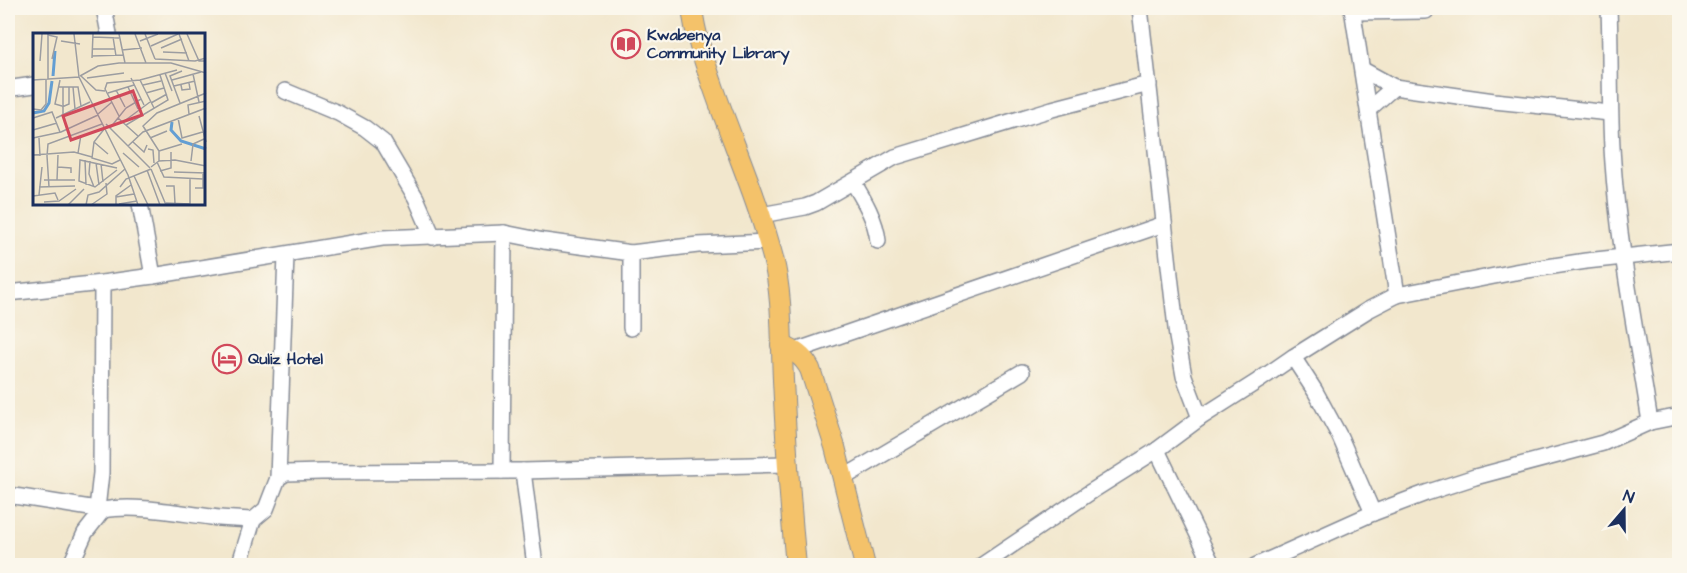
<svg xmlns="http://www.w3.org/2000/svg" width="1687" height="573" font-family="'Architects Daughter',sans-serif">
<rect width="100%" height="100%" fill="#fbf7ec"/>
<filter id="ink" filterUnits="userSpaceOnUse"><feTurbulence type="fractalNoise" baseFrequency=".0167" numOctaves="2"/><feDisplacementMap in="SourceGraphic" scale="12" xChannelSelector="R" yChannelSelector="G"/><feConvolveMatrix kernelMatrix="1 2 1 2 8 2 1 2 1" color-interpolation-filters="sRGB"/></filter>
<filter id="wash" filterUnits="userSpaceOnUse"><feTurbulence type="fractalNoise" baseFrequency=".008" numOctaves="4" result="noise"/><feDisplacementMap in="SourceGraphic" scale="24" xChannelSelector="R" yChannelSelector="G"/><feGaussianBlur stdDeviation="1.35" result="paint"/><feColorMatrix in="noise" values="0 0 0 0 0 0 0 0 0 0 0 0 0 0 0 0 0 1.4 0 .05"/><feComposite in="paint" operator="in"/></filter>
<g filter="url(#wash)">
<rect width="100%" height="100%" fill="#f2e7cd"/>
</g>
<g filter="url(#ink)">
<g fill="none" stroke-linecap="round" stroke-linejoin="round">
<g stroke="#868b96" stroke-width="18">
<g id="minor">
<path d="M104,8L109,34"/>
<path d="M1140,8L1177,337L1184,376L1200,418"/>
<path d="M1352,8L1397,295"/>
<path d="M1609,8C1611,60 1609,112 1613,163C1619,250 1637,337 1650,422"/>
<path d="M1353,12L1426,11"/>
<path d="M1363,70L1394,87L1494,101L1610,113"/>
<path d="M13,88L34,85"/>
<path d="M285,91L338,113L365,128L383,142L416,198L433,237"/>
<path d="M1369,109L1394,87"/>
<path d="M853,182C864,200 876,220 878,241"/>
<path d="M140,204L153,276"/>
<path d="M761,215L805,207L816,203L895,157L1052,109L1149,84"/>
<path d="M8,293L102,283L153,276L382,238L504,233L544,241L631,253L698,245L769,242"/>
<path d="M631,328V253"/>
<path d="M795,351L1164,224"/>
<path d="M1293,357L1315,391L1340,437L1373,513"/>
<path d="M1157,450L1213,566"/>
<path d="M502,471L504,233"/>
<path d="M523,471L535,566"/>
<path d="M278,478L286,255"/>
<path d="M843,478L1022,372"/>
<path d="M8,495L103,510C136,504 178,513 211,517C225,519 239,519 253,520L266,509L278,478L286,473L321,472L523,471L787,464"/>
<path d="M97,509L101,473L102,283"/>
<path d="M70,566L85,533L103,510"/>
<path d="M239,566L253,520"/>
<path d="M981,566L1092,491L1157,450L1200,418L1258,381L1293,357L1368,310L1397,295L1515,272L1586,261L1680,251"/>
<path d="M1255,566L1373,513L1426,493L1475,477L1603,443L1650,422L1680,416"/>
</g>
</g>
<g stroke="#868b96" stroke-width="22">
<g id="major">
<path d="M692,8C695,35 704,60 713,86C733,144 758,199 773,258C783,297 781,339 783,380C786,442 790,504 796,566"/>
<path d="M781,345C795,351 803,356 810,369L835,447L865,566"/>
</g>
</g>
<use href="#minor" stroke="#fff" stroke-width="15"/>
<use href="#major" stroke="#f4c26a" stroke-width="20"/>
</g>
</g>
<defs>
<g id="library-ring" transform="scale(1.5)"><circle r="9.5" fill="#fbf7ec" stroke="#d1495b" stroke-width="1.5"/><path d="M-6-4Q-3-5.5-.7-3.5V5Q-3 3-6 4ZM6-4Q3-5.5 .7-3.5V5Q3 3 6 4Z" fill="#d1495b"/></g>
<g id="hotel-ring" transform="scale(1.5)"><circle r="9.5" fill="#fbf7ec" stroke="#d1495b" stroke-width="1.5"/><path d="M-6-4.5h1.5V1H6V5H4.5V3h-9V5H-6ZM-4 0a1.8 1.8 0 1 1 3.6 0ZM.5 0V-2.5h3Q6-2.5 6 0Z" fill="#d1495b"/></g>
</defs>
<g fill-rule="evenodd">
<use href="#library-ring" x="626" y="44"/>
<use href="#hotel-ring" x="227" y="359"/>
</g>
<g text-anchor="middle" dominant-baseline="central" stroke-width="4.5" stroke-linejoin="round" paint-order="stroke">
<g font-size="16" font-weight="bold" fill="#1b2f5e" stroke="#fbf7ec" text-anchor="start">
<text x="647" y="35">Kwabenya<tspan x="647" dy="18">Community Library</tspan></text>
<text x="248" y="359">Quliz Hotel</text>
</g>
</g>
<g transform="translate(33 33)">
<rect width="172" height="172" fill="#f2e7cd"/>
<path fill="none" stroke="#639ed3" stroke-width="3" d="M20,43L22,18M0,80L11,78L16,70L19,48M139,89L138,97L148,108L173,116"/>
<path fill="none" stroke="#9c9da1" stroke-width="1.5" d="M41,1L46,44L95,142L105,172M86,1L92,30M102,1L113,30M112,1L122,26M146,1L156,28M154,1L166,28H173M15,2L24,4L19,26M60,4L86,5M80,4L83,23M28,8L47,11M107,8L125,1M118,13L145,1M128,15L149,6M59,16H82M89,17L109,15M130,19L154,20M59,23L90,22M59,25L60,1M122,26L162,28L173,25M7,28L9,1M132,40L139,58M160,41L166,69M47,43L65,33L86,30H138L173,40M48,43L63,57L72,58M54,45L91,40M98,45L111,72M15,46V1M0,47L46,44M27,47L22,71L29,73M107,47L121,75M139,47L168,39M110,52L128,48M148,52L149,57L157,56L156,50M141,53L162,48M26,54H45L48,73M40,54L42,76M95,54L105,76M83,57L92,74M75,60L101,52M113,60L131,55M118,70L134,61M147,70L137,43L149,38M29,74L36,71V54M0,76L8,77L13,71V46M65,81L79,69M156,81L155,72L173,68M30,82V54M86,83L72,56L74,50L107,47L144,37M166,83L173,109M0,85L19,79L27,99M23,85L57,69M85,85L105,103M145,85L149,105L173,98M90,89L117,69M73,91L117,135M93,92L135,67L127,42M72,95L61,109L59,125L79,131L87,127M77,95L93,75L108,66M0,97L24,90M0,105L28,99L65,82M6,105L7,123M117,105L134,98M61,109L75,121M100,109L111,119L114,112M95,113L110,99L173,75M115,116L120,117L121,130M126,118L149,111M45,120L48,102M90,120L106,134M0,122L41,119L59,124M14,123L15,111L69,91M14,123L16,154M52,127L53,152M57,128L56,141L61,154M126,128V118L110,93L124,80L173,60M158,128L160,111L171,106M124,129L131,144L170,146M63,130L66,152M68,131L70,149M25,134L38,135V140M118,134L126,128L142,127L173,133M84,135L47,127L46,148L62,154L84,137M118,136L133,172M114,137L127,172M127,138L138,135V119M141,139L173,140M101,143L115,172M11,147H42M24,147L25,122M133,153H141L142,170M6,154L42,153M87,154L93,146L118,136M162,155H170V141M6,162L9,134M0,163L22,160L25,167M83,164L101,161M11,169L26,168L43,156M133,170L157,171M86,171L104,168M35,172L51,156M53,172L55,162L66,159L92,136M58,172L74,161L73,150M83,172V163L98,152M157,172V146"/>
<path fill="#d1495b" fill-opacity="0.15" stroke="#d1495b" stroke-width="3" d="M100,58L109,82L38,107L30,83Z"/>
<rect width="172" height="172" fill="none" stroke="#1b2f5e" stroke-width="3"/>
</g>
<rect width="1687" height="573" fill="none" stroke="#fbf7ec" stroke-width="30"/>
<g transform="translate(1624 510) rotate(20)" stroke="#fbf7ec" stroke-width="4.5" paint-order="stroke">
<path d="M0-4.5L10 22L0 15L-10 22Z" fill="#1b2f5e"/>
<text y="-9" font-size="16" font-weight="bold" text-anchor="middle" fill="#1b2f5e">N</text>
</g>
</svg>
